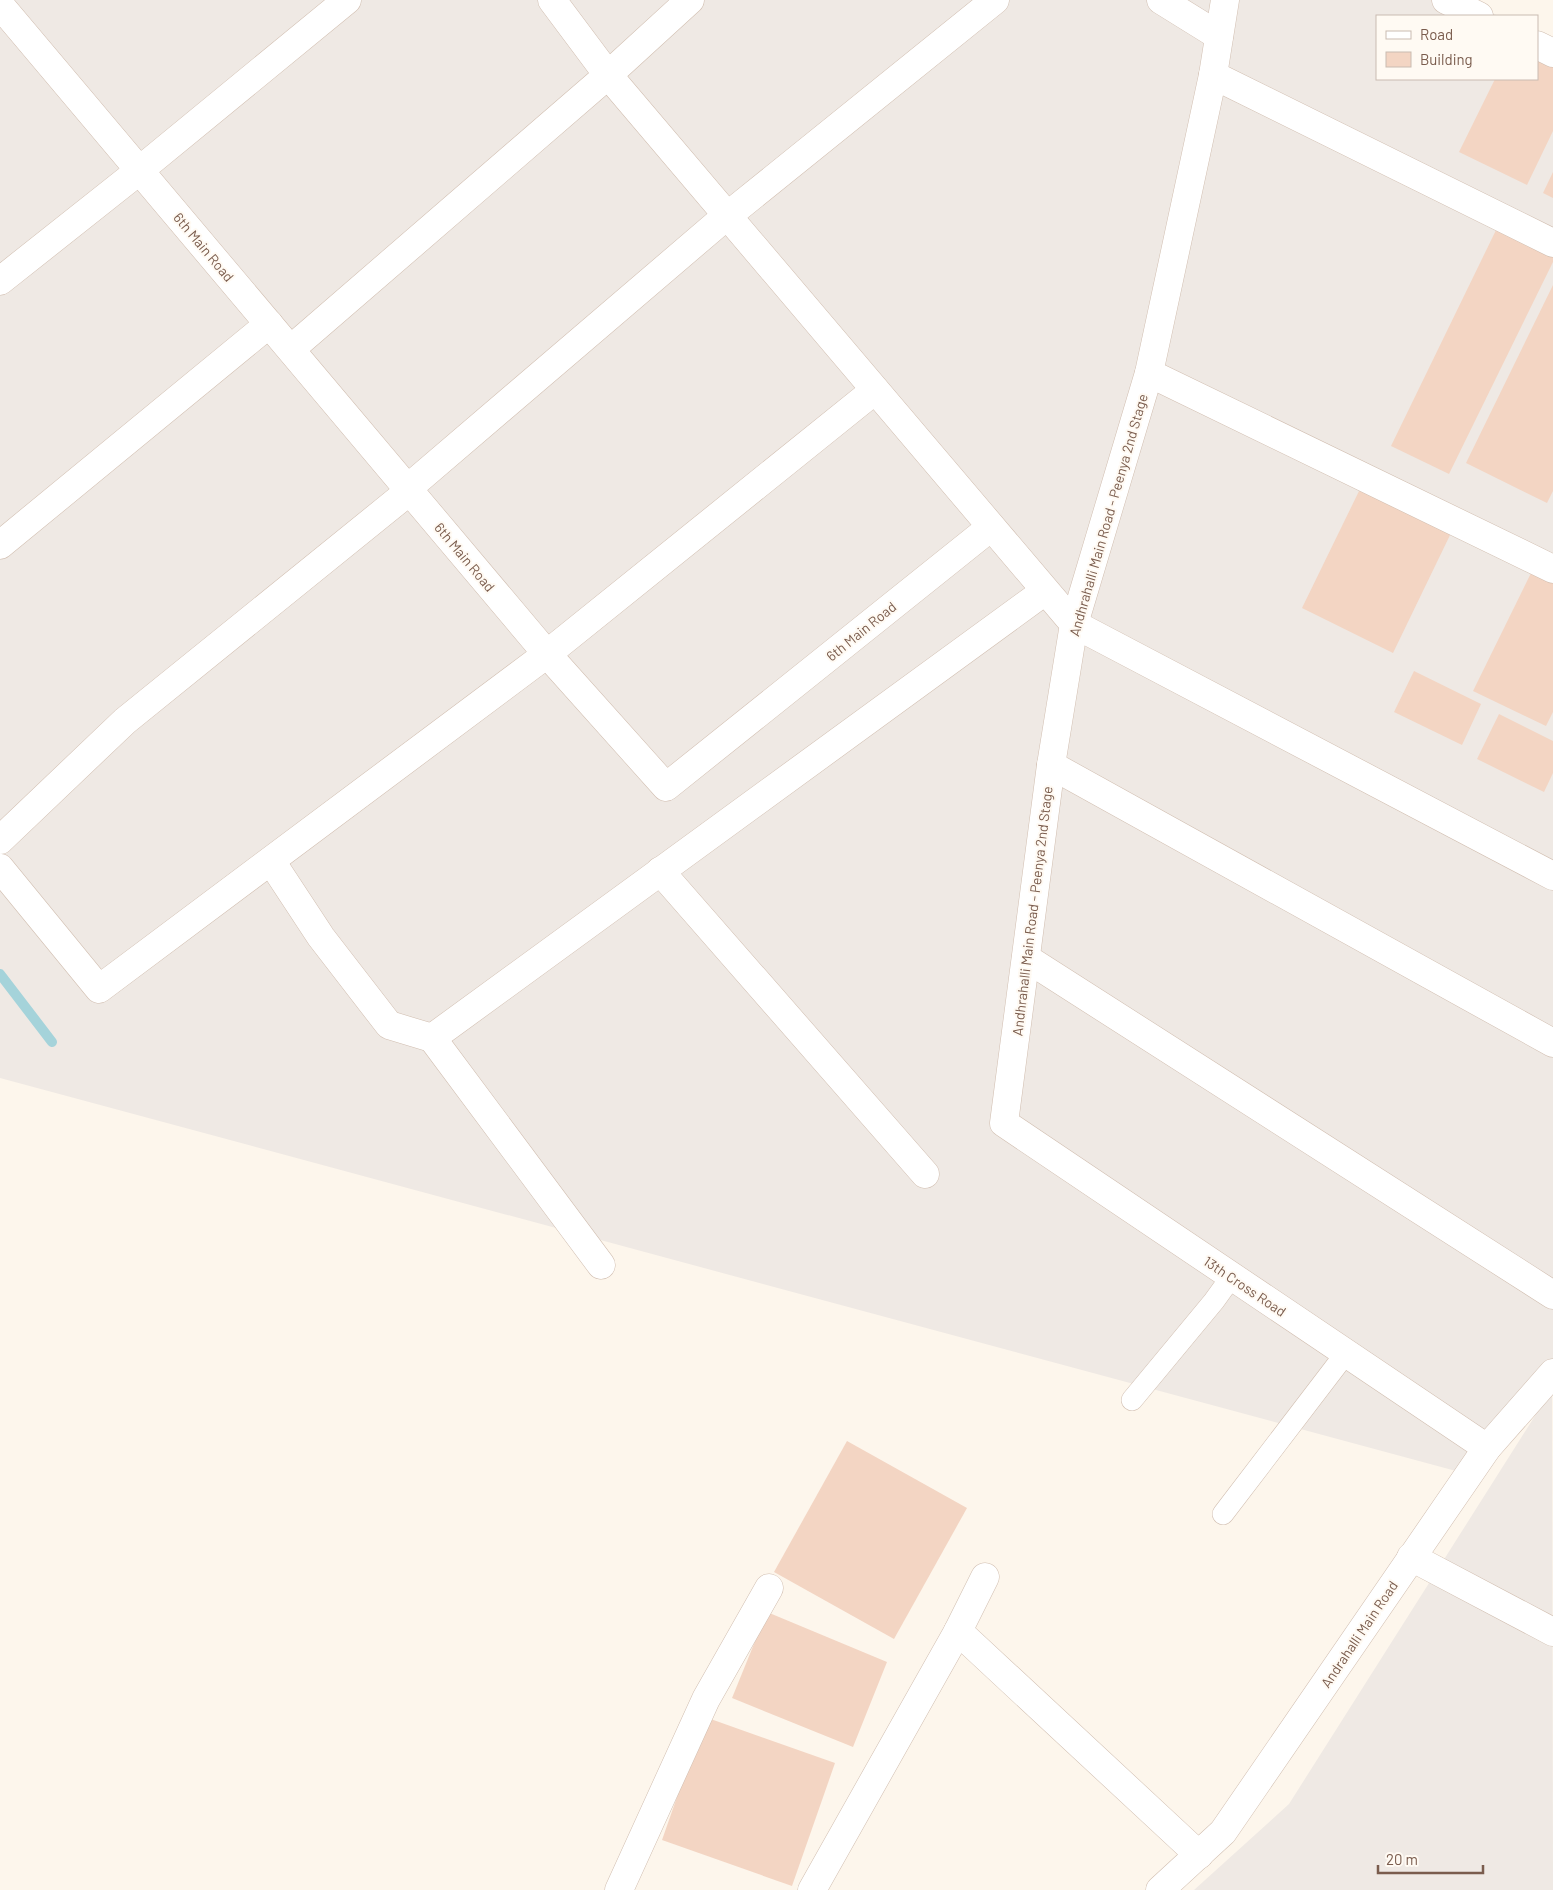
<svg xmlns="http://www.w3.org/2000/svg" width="1553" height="1890" font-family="Barlow,sans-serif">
<rect width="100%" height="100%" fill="#fdf6ec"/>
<g fill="#efe9e4">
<path d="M0,0H1467L1498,16H1377V79H1537V37L1553,45V1364L1456,1471L0,1078Z"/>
<path d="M1552,1389L1553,1890H1194L1289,1804Z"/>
</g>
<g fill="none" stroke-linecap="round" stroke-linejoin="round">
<path stroke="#a5d3da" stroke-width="10" d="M0,974L52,1042"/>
</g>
<g fill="#f3d5c3">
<path d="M1537,47L1553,55V131L1527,185L1459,152L1495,79H1537Z"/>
<path d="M1553,172V198L1543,193Z"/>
<path d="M1498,226L1553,253V262L1449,474L1391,446Z"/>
<path d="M1553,285V491L1547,503L1466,463Z"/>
<path d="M1361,487L1452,531L1393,653L1302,608Z"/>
<path d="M1534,567L1553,576V712L1546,726L1473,691Z"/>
<path d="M1414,671L1481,704L1462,745L1394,712Z"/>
<path d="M1499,714L1553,741V773L1544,792L1477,759Z"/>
<path d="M847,1441L967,1508L894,1639L774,1572Z"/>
<path d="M767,1612L887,1662L853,1747L732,1698Z"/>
<path d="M705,1717L835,1763L792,1886L662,1840Z"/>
</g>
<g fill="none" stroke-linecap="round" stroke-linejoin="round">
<g stroke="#d1beb0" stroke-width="22">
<g id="service">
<path d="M1132,1400L1214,1301L1232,1276"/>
<path d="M1223,1514L1346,1353"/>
</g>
</g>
<g stroke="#d1beb0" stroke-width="29">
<g id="minor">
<path d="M552,0L608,75L1074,624L1553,876"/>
<path d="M1161,0L1219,36"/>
<path d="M1446,0L1479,16"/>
<path d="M0,5L547,654L666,787L991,527"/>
<path d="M1537,45L1553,53"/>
<path d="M1213,75L1553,243"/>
<path d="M0,281L135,174L347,0"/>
<path d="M291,349L608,75L690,0"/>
<path d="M1149,373L1553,569"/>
<path d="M0,545L269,324"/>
<path d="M1051,765L1553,1043"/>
<path d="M0,840L125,721L402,497L407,489L724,218L725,214L736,209L995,0"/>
<path d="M271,861L321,937L389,1025L432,1038L1045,591"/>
<path d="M0,868L99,989L547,654L875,390"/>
<path d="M660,871L925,1174"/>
<path d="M1026,958L1553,1295"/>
<path d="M432,1038L601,1265"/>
<path d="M1411,1557L1553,1632"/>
<path d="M958,1631L1199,1855"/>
<path d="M619,1890L706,1699L769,1588"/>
<path d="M812,1890L958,1631L985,1577"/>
</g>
</g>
<g stroke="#d1beb0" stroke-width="29">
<g id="tertiary">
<path d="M1225,0L1213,75L1149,373L1074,624L1051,765L1004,1123L1487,1448"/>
<path d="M1160,1890L1223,1832L1487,1448L1553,1373"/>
</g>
</g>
<use href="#service" stroke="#fff" stroke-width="21"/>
<use href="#minor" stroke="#fff" stroke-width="28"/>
<use href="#tertiary" stroke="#fff" stroke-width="28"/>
</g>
<g text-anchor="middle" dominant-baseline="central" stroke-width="4" stroke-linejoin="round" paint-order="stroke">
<g font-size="14" fill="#7a5c4d" stroke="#fffaf3">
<text transform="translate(204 247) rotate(50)">6th Main Road</text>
<text transform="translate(1108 515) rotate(-74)">Andhrahalli Main Road - Peenya 2nd Stage</text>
<text transform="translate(465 557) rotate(50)">6th Main Road</text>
<text transform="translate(861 631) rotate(-39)">6th Main Road</text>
<text transform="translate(1032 911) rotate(-83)">Andhrahalli Main Road - Peenya 2nd Stage</text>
<text transform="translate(1245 1286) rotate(34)">13th Cross Road</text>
<text transform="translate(1359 1634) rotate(-56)">Andrahalli Main Road</text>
</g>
</g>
<rect x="1376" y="15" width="162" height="65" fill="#fffaf3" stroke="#cabbb1"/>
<rect x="1386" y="31" width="25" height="8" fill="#ffffff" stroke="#cabbb1"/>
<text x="1420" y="40" font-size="15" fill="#7a5c4d">Road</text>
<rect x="1386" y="52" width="25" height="15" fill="#f3d5c3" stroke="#cabbb1"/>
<text x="1420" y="65" font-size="15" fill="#7a5c4d">Building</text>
<path d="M1378 1865v8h105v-8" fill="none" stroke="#7a5c4d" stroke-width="2.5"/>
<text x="1386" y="1865" font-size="15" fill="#7a5c4d" stroke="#fffaf3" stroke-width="4" paint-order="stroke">20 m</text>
</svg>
